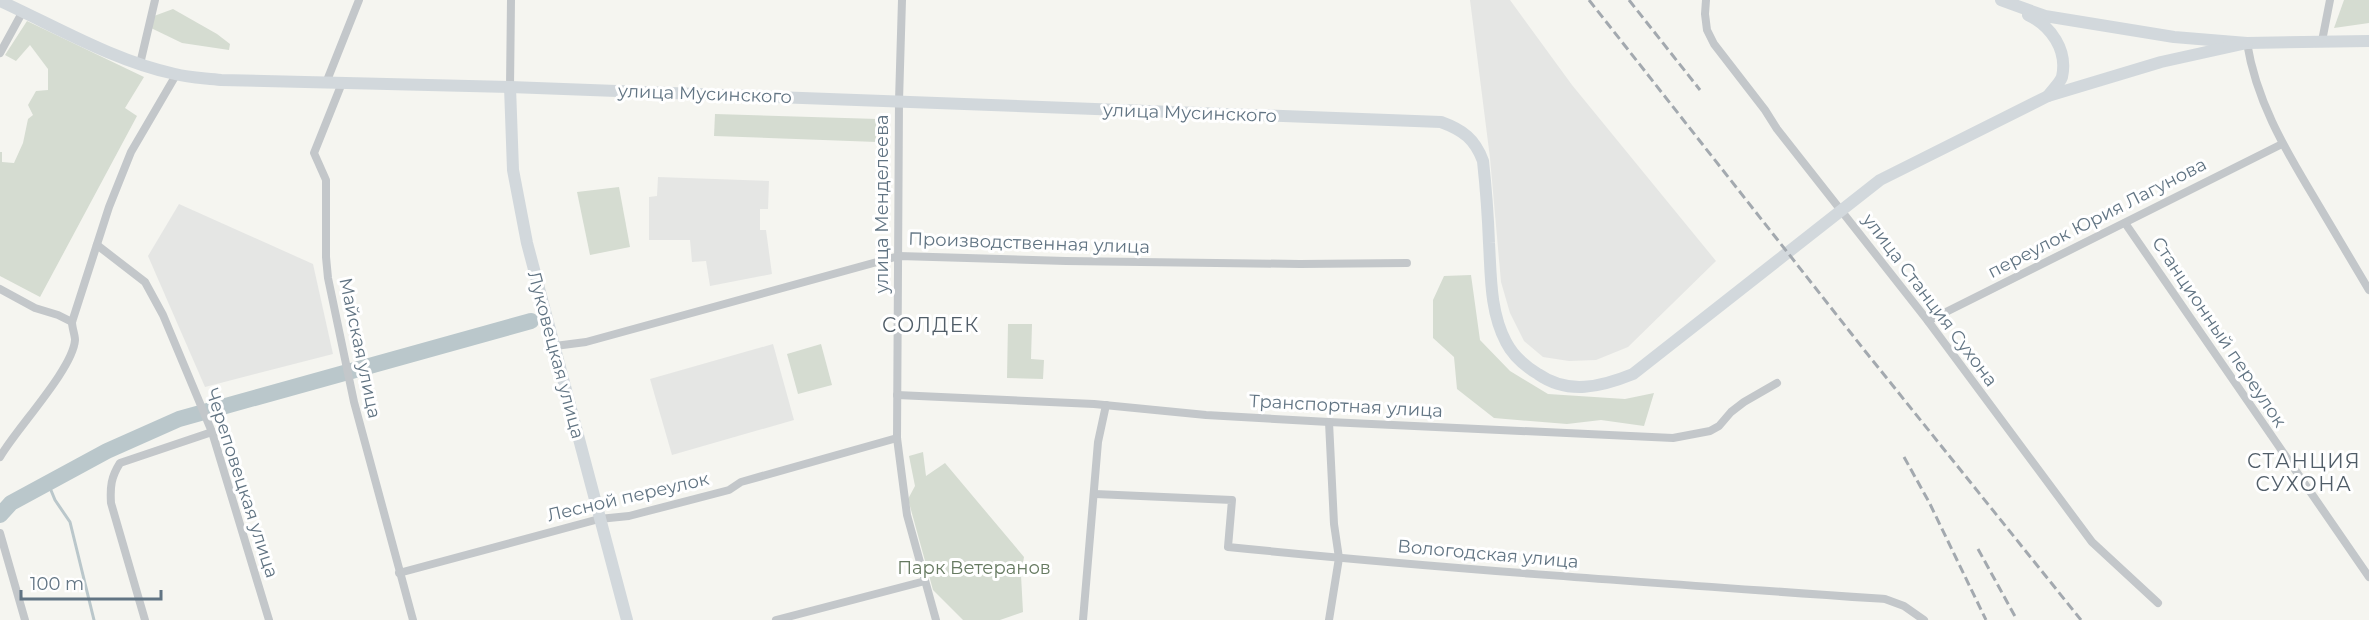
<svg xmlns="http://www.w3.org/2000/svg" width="2369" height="620" font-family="Montserrat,sans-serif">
<rect width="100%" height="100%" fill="#f5f5f0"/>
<g fill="#e5e6e4">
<path d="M1470,0H1510L1572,85L1716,261L1628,347L1596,360L1569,361L1543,357L1524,341L1510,313L1501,282L1490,158Z"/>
<path d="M658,177L769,181L768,209H760V230H766L772,274L710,286L706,261L692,262L690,240H649V197L657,196Z"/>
<path d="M179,204L313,264L333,354L205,387L148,256Z"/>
<path d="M773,344L794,420L672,455L650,379Z"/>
</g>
<g fill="#d5dcd1">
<path d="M2344,0H2369V23L2334,28Z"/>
<path d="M173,9L217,34L230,44L229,50L182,43L151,28L154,16Z"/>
<path d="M27,21L144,77L125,108L137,116L40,297L0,276V152H2V162L14,163L23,143L28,119L33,115L28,105L36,91L48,90V69L30,45L16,61L5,55Z"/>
<path d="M715,114L878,119L877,142L714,136Z"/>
<path d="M619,187L630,247L590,255L577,192Z"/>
<path d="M1471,275L1480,340L1510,371L1548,394L1625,399L1654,393L1644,426L1601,420L1567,424L1494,418L1457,389L1454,357L1433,338V300L1444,276Z"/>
<path d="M1008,324H1032L1031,359L1044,360L1043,379L1007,378Z"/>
<path d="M821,344L832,385L798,394L787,354Z"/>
<path d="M923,452L926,476L945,463L1024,557L1021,575L1023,612L1000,620H963L933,590L908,499L915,486L909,456Z"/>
</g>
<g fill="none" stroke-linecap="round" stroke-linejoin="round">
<path stroke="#bac7cb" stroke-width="3" d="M48,483L55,500L70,522L94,620"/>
<path stroke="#bac7cb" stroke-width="16" d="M0,515L11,503L107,451L179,419L531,321"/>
<g stroke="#c3c7ca" stroke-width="8">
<path d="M902,0L899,101L897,438L907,515L936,620"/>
<path d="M1706,0L1705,14L1707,30L1714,44L1765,110L1777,129L1928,321L2092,542L2158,603"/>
<path d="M2322,41L2330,0"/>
<path d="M2247,43C2256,99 2283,146 2312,194C2331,226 2350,258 2369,290"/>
<path d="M0,53L23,11"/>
<path d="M140,64L155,0"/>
<path d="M326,83L359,0"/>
<path d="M342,83L314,153L326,180V257L328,278L354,402L413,620"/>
<path d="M510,87L511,0"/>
<path d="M2125,223L2369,577"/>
<path d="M97,245L145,282L163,315L212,432L269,620"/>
<path d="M0,289L35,308L58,315L72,322"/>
<path d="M1928,321L2282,144"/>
<path d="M555,346L586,342L899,256L1066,261L1300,264L1407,263"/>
<path d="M897,395L1094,404L1206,415L1329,422L1673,438L1710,431L1719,426L1731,412L1744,402L1777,383"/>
<path d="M1329,422L1334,524L1339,558L1329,620"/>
<path d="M0,457C16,429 73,369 75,340C75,335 72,328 72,322L109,207L131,152L176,75"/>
<path d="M1095,494L1232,500L1228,547C1446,569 1666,584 1885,599L1904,606L1924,620"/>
<path d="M0,533L25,620"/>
<path d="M399,573L599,519L629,516L729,490L741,482L897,438"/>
<path d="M145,620L111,503C110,487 111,477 120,463L212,432"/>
<path d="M776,620L925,581"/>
<path d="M1083,620L1098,442L1106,405"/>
</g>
<g stroke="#d2d8dc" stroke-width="12">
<path d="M2001,0L2045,16L2174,37L2247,43L2369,41"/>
<path d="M0,1C57,27 114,61 175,74C190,78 206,78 221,80L510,87L1441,122C1463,130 1475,139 1483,161C1486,189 1488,216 1489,243C1491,276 1490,312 1506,342C1513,356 1525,366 1538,374C1568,395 1601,387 1633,374L1880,180L2048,96L2161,62L2247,43"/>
<path d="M2028,15C2051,26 2068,50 2062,77C2060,83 2052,90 2048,96"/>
<path d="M510,87L513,170L527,243L627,620"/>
</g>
<g stroke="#a3a9af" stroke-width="3" stroke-dasharray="9 4.5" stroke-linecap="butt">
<path d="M1589,0L1865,351L2081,620"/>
<path d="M1629,0L1700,90"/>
<path d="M1904,457L1929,502L1986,620"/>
<path d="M1978,549L2017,620"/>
</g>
</g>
<g text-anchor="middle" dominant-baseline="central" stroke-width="6" stroke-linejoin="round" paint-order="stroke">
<g font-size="18" fill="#617483" stroke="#fff">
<text transform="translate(705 94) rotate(2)">улица Мусинского</text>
<text transform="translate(1190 113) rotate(2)">улица Мусинского</text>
<text transform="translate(882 204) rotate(-90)">улица Менделеева</text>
<text transform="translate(2097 218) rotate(-27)">переулок Юрия Лагунова</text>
<text transform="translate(1029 243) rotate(2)">Производственная улица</text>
<text transform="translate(1930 300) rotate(53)">улица Станция Сухона</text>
<text transform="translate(2219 332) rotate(56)">Станционный переулок</text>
<text transform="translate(360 348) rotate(78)">Майская улица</text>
<text transform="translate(556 355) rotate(75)">Луковецкая улица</text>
<text transform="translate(1346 406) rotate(3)">Транспортная улица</text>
<text transform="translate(242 483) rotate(72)">Череповецкая улица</text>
<text transform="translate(628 497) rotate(-13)">Лесной переулок</text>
<text transform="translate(1488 554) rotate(5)">Вологодская улица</text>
</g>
<g font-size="18" fill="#667a61" stroke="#fff">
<text x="974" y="568">Парк Ветеранов</text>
</g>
<g font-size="20" letter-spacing="1.5" fill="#505d68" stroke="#fff">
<text x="931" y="325">СОЛДЕК</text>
<text x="2304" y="461">СТАНЦИЯ<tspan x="2304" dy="23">СУХОНА</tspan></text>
</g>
</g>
<path d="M21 590v9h140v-9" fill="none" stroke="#617483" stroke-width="3"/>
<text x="30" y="590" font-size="18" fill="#617483" stroke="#ffffff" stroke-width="4.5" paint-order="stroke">100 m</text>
</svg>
